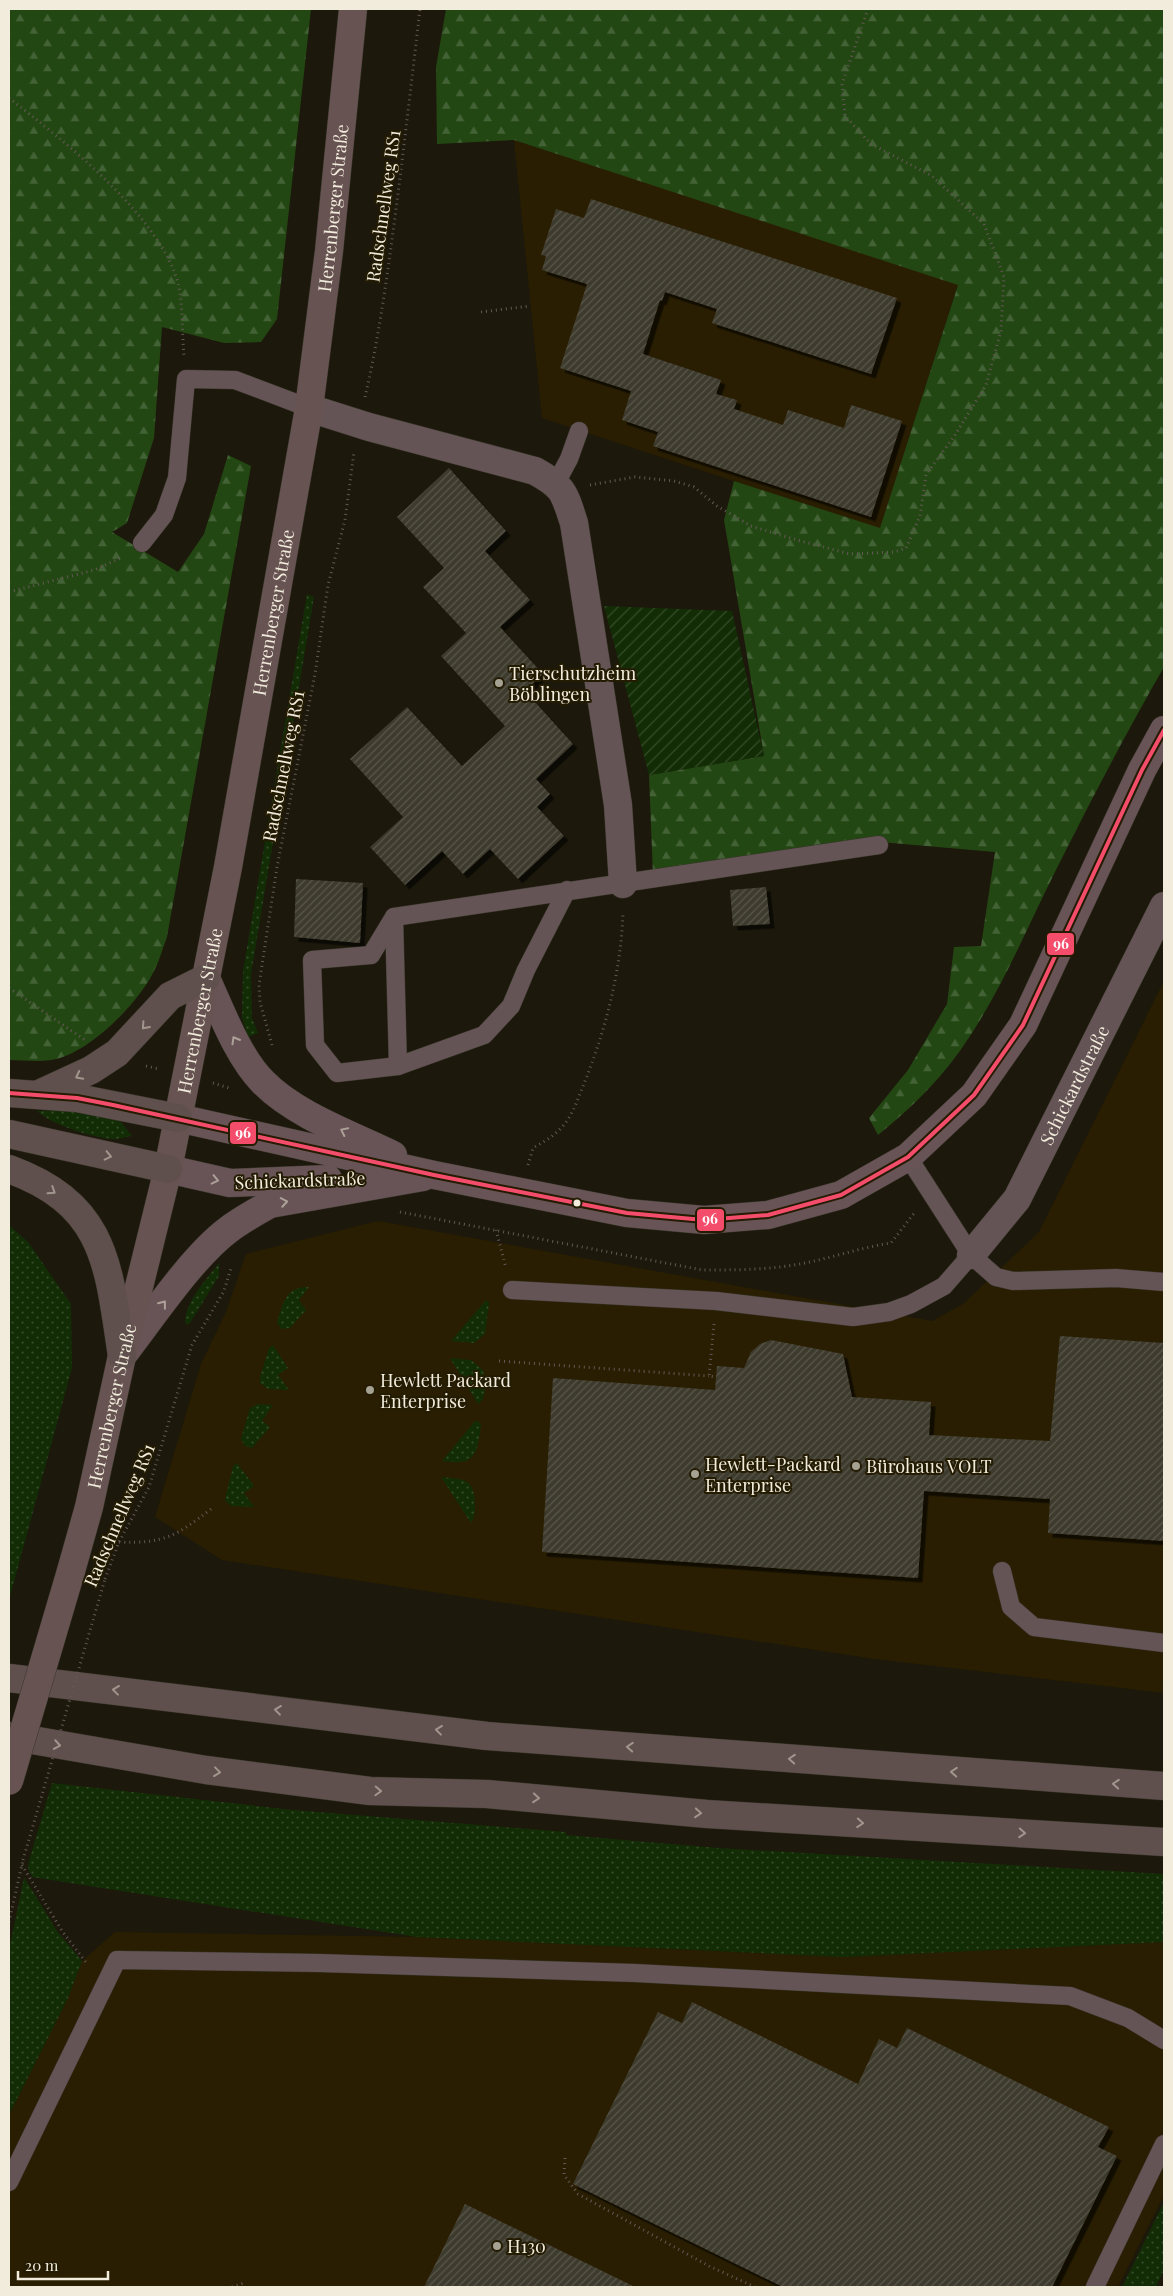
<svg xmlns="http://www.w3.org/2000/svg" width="1173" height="2296" font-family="'Playfair Display',serif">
<defs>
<pattern id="grass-dots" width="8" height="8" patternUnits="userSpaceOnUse" patternTransform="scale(1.25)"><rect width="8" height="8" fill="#122d05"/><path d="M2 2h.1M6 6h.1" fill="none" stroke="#354c29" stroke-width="1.8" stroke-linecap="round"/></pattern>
<pattern id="forest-firs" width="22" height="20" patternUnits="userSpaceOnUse" patternTransform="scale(1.25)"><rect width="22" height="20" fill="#234713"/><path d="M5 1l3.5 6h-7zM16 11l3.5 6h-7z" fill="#436235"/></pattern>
<pattern id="garden-furrows" width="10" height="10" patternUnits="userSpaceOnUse" patternTransform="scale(1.25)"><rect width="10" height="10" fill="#122d05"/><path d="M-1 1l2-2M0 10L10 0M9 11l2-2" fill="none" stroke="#354c29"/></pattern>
<pattern id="building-hatch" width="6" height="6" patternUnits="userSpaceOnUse" patternTransform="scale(1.25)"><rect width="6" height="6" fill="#3e3a2d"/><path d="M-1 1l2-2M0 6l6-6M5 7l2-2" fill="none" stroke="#5a574b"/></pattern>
<filter id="shadow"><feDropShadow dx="4.5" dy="4.5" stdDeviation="0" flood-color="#0009"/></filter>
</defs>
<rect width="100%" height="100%" fill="#1c180b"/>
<g fill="#291e01">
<path d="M514,140L958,284L880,529L542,418Z"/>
<path d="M1164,981V1693L875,1659L222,1560L155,1517L201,1364L226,1312L246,1254L378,1221L932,1321L963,1304L1039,1232Z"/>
<path d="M115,1932L417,1937L844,1957L1164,1942V2195L1118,2287H9V2115L68,1998L82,1961Z"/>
</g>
<g fill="url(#grass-dots)">
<path d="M307,594L314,597L251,974L252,1018L258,1033L248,1037L242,1017L243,971Z"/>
<path d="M72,1110L117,1117L132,1136C125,1137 118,1140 112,1139C91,1137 52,1125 37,1111Z"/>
<path d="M9,1225L28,1242L71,1304L72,1368L9,1600Z"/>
<path d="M219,1263V1276L190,1323L187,1325L185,1322C187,1299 206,1280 219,1263Z"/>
<path d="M309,1287L299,1300L306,1310L290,1328L281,1329L277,1322C284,1302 285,1287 309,1287Z"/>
<path d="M486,1300L489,1303L485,1334L474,1343L451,1341Z"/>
<path d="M273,1345L288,1368L278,1375L289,1390L268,1389L260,1383V1377L269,1348Z"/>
<path d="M450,1358L471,1360L483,1370C485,1380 488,1398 478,1404Z"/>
<path d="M258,1404L273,1405L262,1421L270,1427L252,1448L245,1446L241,1439L250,1408Z"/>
<path d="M475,1421H478L481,1425C477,1455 476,1466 442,1461Z"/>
<path d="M237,1463L254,1486L244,1493L254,1507L231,1506L225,1500L233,1466Z"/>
<path d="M441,1477C462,1479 475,1478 475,1504C475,1511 475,1517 471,1523Z"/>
<path d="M52,1783L293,1810L566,1832V1835L718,1848L1164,1874V1942L844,1957L417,1937L32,1877L28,1868L29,1861Z"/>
<path d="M24,1877L57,1931L82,1961L68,1998L9,2115V1950Z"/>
<path d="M1164,2202V2270L1156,2287H1122Z"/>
</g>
<g fill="url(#forest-firs)">
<path d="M9,9H311L277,319L261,342L224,343L162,327L154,438L127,523L112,532L178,572L204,534L228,455L251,466L167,937C163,947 160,959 155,969C140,1002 88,1055 51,1060C37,1062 22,1060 9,1060Z"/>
<path d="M446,9H1164V667C1125,735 1089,804 1054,874C1027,928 1003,986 970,1036C946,1074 913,1107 878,1135L869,1118L908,1070L947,1004L954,947L981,946L995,852L869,841L653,876L649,775L764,756L724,520L734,481L880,528L958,285L514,140L437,144L436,67Z"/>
</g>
<path fill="url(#garden-furrows)" d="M604,606L732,611L764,756L649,775Z"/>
<g fill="url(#building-hatch)" filter="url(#shadow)">
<path d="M591,199L897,298L871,374L712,323L717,309L665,292L662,301L660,300L643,354L721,380L716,394L737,400L734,409L783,425L788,410L844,428L851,405L902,421L871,517L653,446L658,432L622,420L631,391L560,368L587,284L542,270L546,256L541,255L556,209L584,218Z"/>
<path d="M449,468L506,531L485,551L530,600L500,627L543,674L525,691L573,744L536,779L550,794L537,807L564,836L518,879L490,849L463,874L442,851L405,885L370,847L403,817L350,759L407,707L462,766L505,726L441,656L466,633L423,587L444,568L397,517Z"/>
<path d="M296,879L363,883L360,943L294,937Z"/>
<path d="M766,887L770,924L733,926L730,890Z"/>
<path d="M1060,1336L1164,1343V1541L1048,1533L1050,1499L924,1491L918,1578L542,1552L553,1378L715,1390L717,1366L744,1368L751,1352L760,1344L771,1340L843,1354L852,1397L931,1402L929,1435L1050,1441Z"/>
<path d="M692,2002L858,2084L879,2039L897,2048L907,2028L1109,2127L1098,2147L1117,2156L1052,2287H783L573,2184L658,2012L682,2023Z"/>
<path d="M465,2204L635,2287H424Z"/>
</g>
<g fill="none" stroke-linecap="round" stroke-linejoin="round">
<g stroke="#38352a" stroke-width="19">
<g id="lane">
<path d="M556,483L569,459L579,431"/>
<path d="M142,543L164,515L177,478L186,379L235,380L309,408"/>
<path d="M567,890L526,970L511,1006L484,1035L398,1066L337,1073L315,1045L312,960L371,955L394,917L879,845"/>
<path d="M394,917L398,1066"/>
<path d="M908,1157L971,1255L996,1277L1013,1281L1116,1278L1164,1282"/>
<path d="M512,1290L716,1301L853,1317L889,1312L911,1304L944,1286L971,1255"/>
<path d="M1002,1571L1011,1607L1034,1627L1164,1643"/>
<path d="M9,2182L117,1960L319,1963L635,1973L1070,1996L1128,2018L1164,2040"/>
<path d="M1095,2287L1164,2144"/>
</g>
</g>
<g stroke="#38352a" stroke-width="29">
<g id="street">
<path d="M309,408L369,427L535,471C564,487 564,492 574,523L618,805L623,884"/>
<path id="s1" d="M971,1255L1017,1199L1164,906"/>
</g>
</g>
<g stroke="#38352a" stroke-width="29">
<g id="secondary">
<path d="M206,978C221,1011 238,1057 263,1082C295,1115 352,1135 393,1155"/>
<path d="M178,1118L434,1175L627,1213L704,1220L768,1215L841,1195L908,1157L974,1095L1023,1025L1142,770L1164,730"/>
<path d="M168,1169L230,1183L328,1179"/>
<path d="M122,1356C151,1319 191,1258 228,1230C241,1220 256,1212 270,1204L423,1177"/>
</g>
</g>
<g stroke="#38352a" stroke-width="29">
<g id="primary">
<path id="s2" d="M71,1571L89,1507L122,1356L168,1169L228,867L309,408L329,251L353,9"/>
</g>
</g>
<g stroke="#38352a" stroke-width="29">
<g id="highway">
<path d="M9,1093L77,1098L178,1118"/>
<path d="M39,1094L91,1070L117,1053L170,996L206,978"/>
<path d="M9,1134L168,1169"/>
<path d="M9,1169C107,1205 108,1265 122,1356"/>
<path d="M9,1678L487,1736L1164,1786"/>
<path d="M9,1736L206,1770L370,1791L487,1794L707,1814L1164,1842"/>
</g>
</g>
<g stroke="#645856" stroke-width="3" stroke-dasharray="1 4" stroke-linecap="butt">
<path d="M9,98C63,140 163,218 179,287C183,309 182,334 184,356"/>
<path d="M481,312L530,306"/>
<path d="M365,397C379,337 387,277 395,217C404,147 412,78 420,9"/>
<path d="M590,485L635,477L674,481L694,487L717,506L751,526L797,540L850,554L895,552L906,548L920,516L926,475L955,435L986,385L1001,331L1004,277L984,224L932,176L871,144L845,116L842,84L868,9"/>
<path d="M9,592L94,570L123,557"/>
<path d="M9,988L85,1040"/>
<path d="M272,1045L260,1002L259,985L277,867L315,674L328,585L345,520L354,452"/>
<path d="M146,1066L159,1069"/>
<path d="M213,1083L229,1088"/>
<path d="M528,1165L533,1148C543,1142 553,1137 561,1128C571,1118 576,1104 581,1091C604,1036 621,973 623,913"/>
<path d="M400,1212L702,1270C733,1270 763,1270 794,1265C826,1260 858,1248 891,1243L915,1212"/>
<path d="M496,1230L506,1268"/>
<path d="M714,1324L709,1376L716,1377"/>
<path d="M499,1361L709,1376"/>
<path d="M119,1542C164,1544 176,1536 211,1509"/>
<path d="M105,1579L119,1542L149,1487L192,1345L224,1291L231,1268"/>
<path d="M22,1865L62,1931L88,1965"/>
<path d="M9,1922L23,1860"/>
<path d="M565,2158L564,2175L578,2194L709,2266L755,2287"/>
<path d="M232,2287L244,2283"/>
</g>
<use href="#lane" stroke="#655455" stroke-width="18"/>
<use href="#street" stroke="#655455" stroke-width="28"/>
<use href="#secondary" stroke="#685456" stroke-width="28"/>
<use href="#primary" stroke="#675352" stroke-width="28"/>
<use href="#highway" stroke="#60504d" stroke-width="28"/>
<g stroke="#38352a" stroke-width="29" stroke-linecap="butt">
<path id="primary-bridge" d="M9,1781L71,1571"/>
</g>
<path stroke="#645856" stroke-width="3" stroke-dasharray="1 4" stroke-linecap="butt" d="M23,1860L105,1579"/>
<use href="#primary-bridge" stroke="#675352" stroke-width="28"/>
<g stroke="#241b03" stroke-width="8">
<path id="bus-1" d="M9,1093L77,1098L113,1105L434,1175L627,1213L704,1220L768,1215L841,1195L908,1157L974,1095L1023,1025L1142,770L1164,730"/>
</g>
<use href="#bus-1" stroke="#f44d6c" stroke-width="4"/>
</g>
<defs><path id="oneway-chevron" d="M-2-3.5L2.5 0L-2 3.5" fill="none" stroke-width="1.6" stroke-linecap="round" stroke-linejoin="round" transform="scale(1.25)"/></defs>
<g stroke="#a1968d">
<use href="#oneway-chevron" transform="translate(145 1026) rotate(132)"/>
<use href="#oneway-chevron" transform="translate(79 1076) rotate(153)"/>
<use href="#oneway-chevron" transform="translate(108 1156) rotate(13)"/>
<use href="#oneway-chevron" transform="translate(52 1191) rotate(33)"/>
<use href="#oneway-chevron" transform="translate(116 1690) rotate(-173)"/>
<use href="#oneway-chevron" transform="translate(278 1710) rotate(-173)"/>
<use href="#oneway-chevron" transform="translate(439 1730) rotate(-173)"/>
<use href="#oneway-chevron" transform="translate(57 1745) rotate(10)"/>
<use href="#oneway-chevron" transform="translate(630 1747) rotate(-176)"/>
<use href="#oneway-chevron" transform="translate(792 1759) rotate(-176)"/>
<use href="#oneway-chevron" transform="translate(217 1772) rotate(7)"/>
<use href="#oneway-chevron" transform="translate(954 1772) rotate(-176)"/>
<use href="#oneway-chevron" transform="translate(1116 1784) rotate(-176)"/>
<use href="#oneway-chevron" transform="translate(378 1791) rotate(2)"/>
<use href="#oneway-chevron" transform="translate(536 1798) rotate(5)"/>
<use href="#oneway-chevron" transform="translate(698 1813) rotate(5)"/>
<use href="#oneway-chevron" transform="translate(860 1823) rotate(4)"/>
<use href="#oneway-chevron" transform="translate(1022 1833) rotate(4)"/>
</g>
<g stroke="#aca099">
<use href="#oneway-chevron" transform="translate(235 1040) rotate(-120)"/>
<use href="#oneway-chevron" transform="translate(344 1131) rotate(-154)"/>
<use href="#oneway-chevron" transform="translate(215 1180) rotate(13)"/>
<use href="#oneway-chevron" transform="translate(284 1202) rotate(-10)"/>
<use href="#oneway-chevron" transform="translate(163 1304) rotate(-52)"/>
</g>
<g fill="#a6a293" stroke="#241b03" stroke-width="2">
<circle cx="499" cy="683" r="5"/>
<circle cx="370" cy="1390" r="5"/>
<circle cx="856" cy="1466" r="5"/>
<circle cx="695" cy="1474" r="5"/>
<circle cx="497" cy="2246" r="5"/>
</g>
<circle fill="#f1ecdc" stroke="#241b03" stroke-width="2" cx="577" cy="1203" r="4.5"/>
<g text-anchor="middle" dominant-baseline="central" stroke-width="4" stroke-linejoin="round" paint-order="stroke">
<g font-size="18" fill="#f1ecdc" stroke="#241b03">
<text transform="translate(383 206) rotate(-82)">Radschnellweg RS1</text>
<text stroke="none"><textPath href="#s2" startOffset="1389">Herrenberger Straße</textPath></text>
<text stroke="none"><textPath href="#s2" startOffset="980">Herrenberger Straße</textPath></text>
<text transform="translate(283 766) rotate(-79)">Radschnellweg RS1</text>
<text stroke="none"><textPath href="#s2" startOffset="575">Herrenberger Straße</textPath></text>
<text stroke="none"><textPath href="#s1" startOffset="200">Schickardstraße</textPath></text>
<text transform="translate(300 1180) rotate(-2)">Schickardstraße</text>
<text stroke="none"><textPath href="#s2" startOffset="170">Herrenberger Straße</textPath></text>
<text transform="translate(119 1515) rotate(-67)">Radschnellweg RS1</text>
</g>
<g font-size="18" fill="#f1ecdc" stroke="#241b03" text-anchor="start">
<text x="509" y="673">Tierschutzheim<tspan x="509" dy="21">Böblingen</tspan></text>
<text x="380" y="1380">Hewlett Packard<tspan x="380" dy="21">Enterprise</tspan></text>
<text x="705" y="1464">Hewlett-Packard<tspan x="705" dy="21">Enterprise</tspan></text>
<text x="866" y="1466">Bürohaus VOLT</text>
<text x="507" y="2246">H130</text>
</g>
</g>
<g stroke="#241b03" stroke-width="2">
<rect x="1046" y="932" width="29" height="24" rx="5" fill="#f44d6c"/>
<rect x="229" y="1121" width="28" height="24" rx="5" fill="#f44d6c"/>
<rect x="696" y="1208" width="29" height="24" rx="5" fill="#f44d6c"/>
</g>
<g font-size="14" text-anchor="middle" font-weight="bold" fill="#fff">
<text x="1061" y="949">96</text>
<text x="243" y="1138">96</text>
<text x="710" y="1224">96</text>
</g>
<rect width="1173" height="2296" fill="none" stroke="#f1ecdc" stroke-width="20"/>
<path d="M18 2271v8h90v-8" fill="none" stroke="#f1ecdc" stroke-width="2.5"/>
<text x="25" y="2271" font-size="15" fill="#f1ecdc" stroke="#241b03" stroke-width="4" paint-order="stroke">20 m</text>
</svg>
